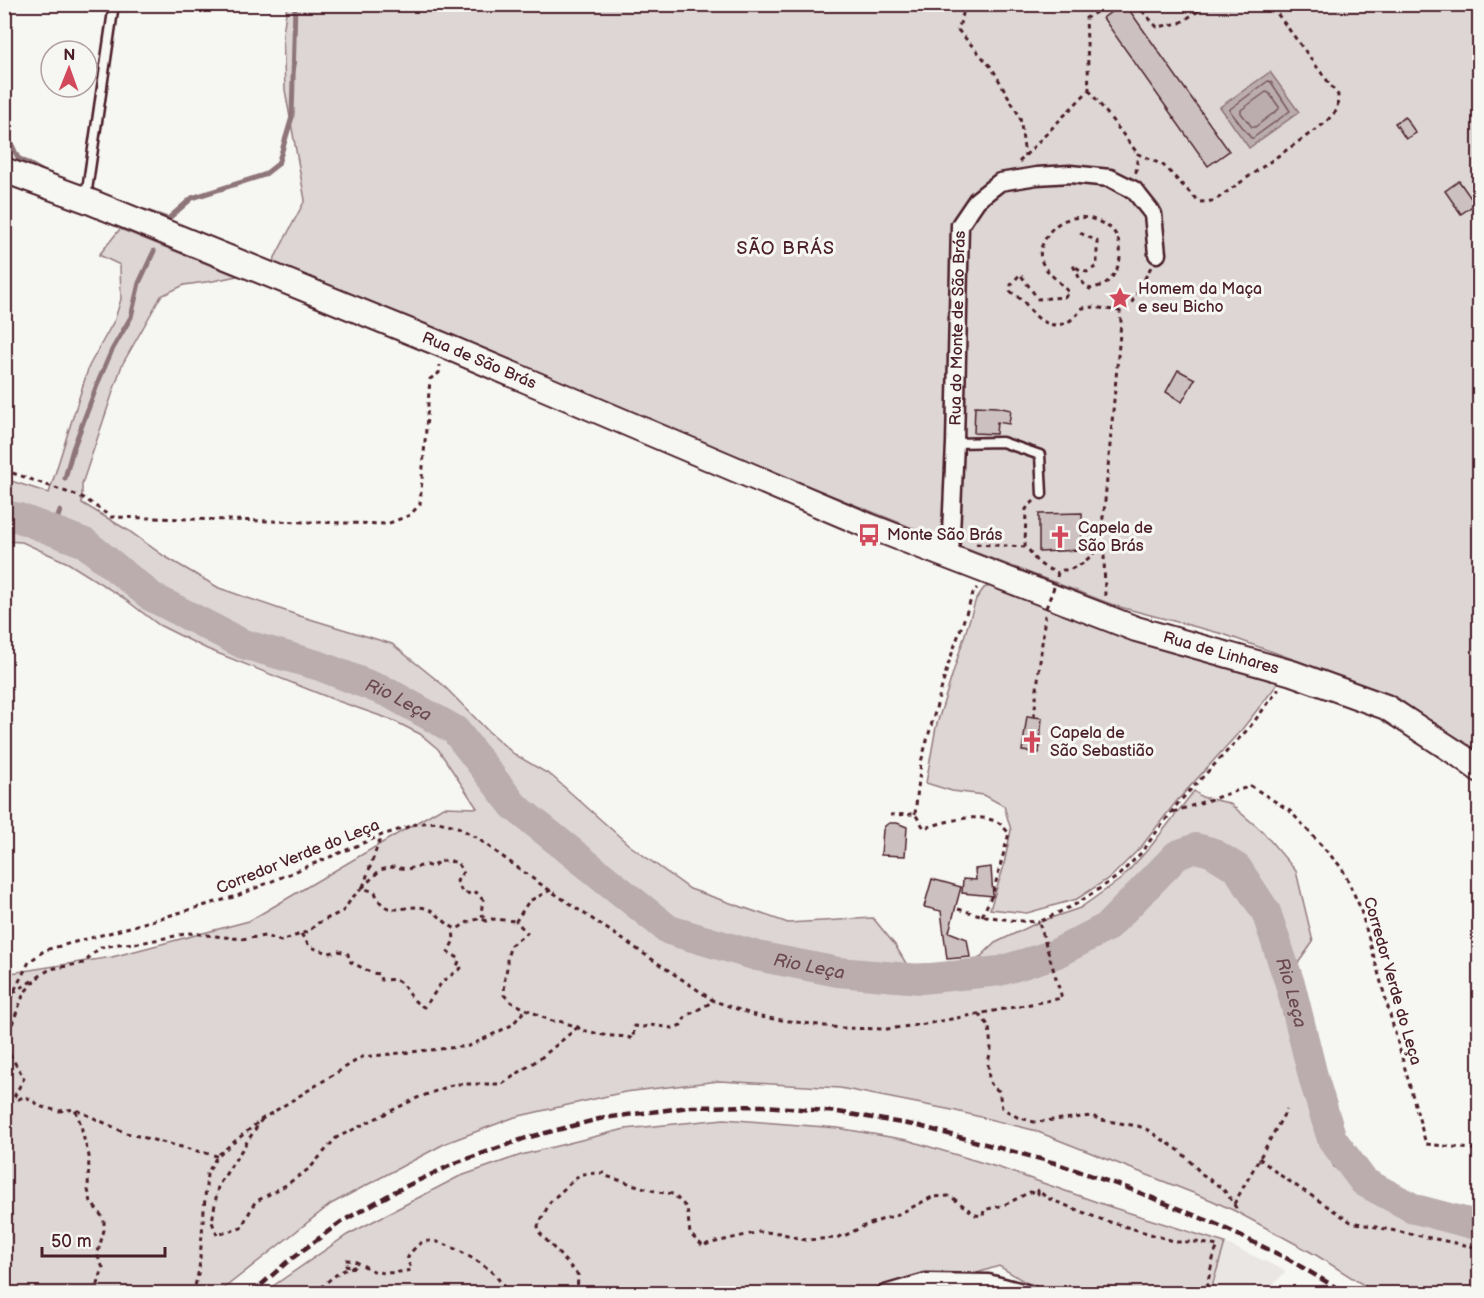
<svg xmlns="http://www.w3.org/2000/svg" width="1484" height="1298" font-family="'Balsamiq Sans',sans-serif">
<rect width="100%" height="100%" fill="#f6f6f2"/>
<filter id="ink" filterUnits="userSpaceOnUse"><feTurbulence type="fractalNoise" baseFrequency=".0167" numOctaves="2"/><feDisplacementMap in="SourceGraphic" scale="12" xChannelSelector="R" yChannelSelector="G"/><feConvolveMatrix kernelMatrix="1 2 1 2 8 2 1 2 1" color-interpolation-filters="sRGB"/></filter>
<g filter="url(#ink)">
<path fill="#e9e6e3" d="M1225,1243L1286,1271L1273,1285L1287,1293L1210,1294Z"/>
<g fill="#ddd6d5" stroke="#947a80" stroke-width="1.5">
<path d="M287,5H1479V757L1395,696L1223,634L1116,606L920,531L269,269L305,200L285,90L283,34Z"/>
<path d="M120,229L237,276L213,281L184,285L161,296L122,365L82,484V503L129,531L164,556L219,588L300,616L392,644L443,685L488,731L514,754L552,776L629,845L690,889L788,923L873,918L895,945L907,965L975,962L995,943L1039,922L1080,908L1121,879L1151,846L1194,791L1202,797L1229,803L1262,831L1296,871L1313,942L1279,990L1312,1120L1334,1167L1380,1204L1428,1220L1479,1233V1293H1376L1316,1255L1235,1211L1211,1200L1033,1130L952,1110L840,1088L719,1081L625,1092L515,1117L446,1143L331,1204L223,1289L218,1293H5V969L11,973L112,957L249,921L443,807L477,808L438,749L420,734L392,720L335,700L207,649L159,625L122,597L68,563L22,542L5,541V479L49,493L89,366L115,319L121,299L120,265L99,255Z"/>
<path d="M995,584L1275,675L1277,681L1276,686L1243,728L1176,802L1141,847L1112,876L1077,899L1027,913L990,909L1003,869L1011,830L1004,806L984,795L952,791L926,783L936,727L976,599L984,588Z"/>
<path d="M724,1119L838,1128L907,1140L1000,1168L1111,1207L1225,1243L1210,1293H1043L999,1266L910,1294H265L273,1286L347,1235L458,1177L521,1155L625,1129Z"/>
</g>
<path fill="#bbadae" stroke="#8e747a" stroke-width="1.5" d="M1270,72L1299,112L1249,148L1220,107Z"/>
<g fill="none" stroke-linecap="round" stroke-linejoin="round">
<g stroke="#77585f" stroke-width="1.5">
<path d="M1268,81L1271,82L1290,111L1253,138H1251L1230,111V109Z"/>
<path d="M1266,92L1269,93L1279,107V109L1255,127H1252L1241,113V110Z"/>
</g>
<g stroke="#8e747a" stroke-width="5">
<path d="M4,128L18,158L45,173"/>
<path d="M145,211L168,219L192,198L264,175L278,164L292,117L295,4"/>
<path d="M65,478L73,449L99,380L112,350L131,317L139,283L154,251"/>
<path d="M53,531L60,511"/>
</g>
<path stroke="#bbadae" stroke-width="30" id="s1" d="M4,515L19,518L85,543L152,597L243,644L320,666L389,693L455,730L514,806L669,930L757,956L838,972L921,979L1000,971L1055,954L1107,927L1177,855L1196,848L1211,852L1237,868L1266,912L1291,987L1314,1080L1332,1139L1364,1182L1415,1209L1480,1226"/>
</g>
<g fill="#ccc1c0" stroke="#4a1f2b" stroke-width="1.5">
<path d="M1122,4H1125L1229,151L1208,166L1103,18Z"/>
<path d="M1405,117L1416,133L1406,139L1395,123Z"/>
<path d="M1459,181L1475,204L1461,214L1445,191Z"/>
<path d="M1178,370L1195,379L1182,402L1166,392Z"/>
<path d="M975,406L997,407L1011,410L1009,424L997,422L996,434L974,433Z"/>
<path d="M1082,513V550L1039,552V514Z"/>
<path d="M1027,716L1042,718L1039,753L1022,751Z"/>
<path d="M889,823H897L907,827L905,856L881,855L883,830L885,826Z"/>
<path d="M991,867L993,896L962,893L963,879L976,880L975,869Z"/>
<path d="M932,879L961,887L949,932L967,939L970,957L947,959L941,911L924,907Z"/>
</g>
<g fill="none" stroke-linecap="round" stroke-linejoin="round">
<g stroke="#4a1f2b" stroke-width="13">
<g id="service">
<path d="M86,197L114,4"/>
<path d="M955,443L1002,442L1040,455L1042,494"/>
</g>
</g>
<g stroke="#4a1f2b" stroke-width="21">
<g id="minor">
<path id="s2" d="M950,556L955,443L960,225L977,200L1000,182L1037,176L1070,174L1110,178L1134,190L1153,214L1157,254"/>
<path d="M885,1294L926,1282L988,1283L1030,1294"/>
</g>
</g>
<g stroke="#4a1f2b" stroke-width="28">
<g id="secondary">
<path id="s3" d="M4,170L86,200L443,345L869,526L996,575L1136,629L1292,673L1386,707L1461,756L1480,770"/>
</g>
</g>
<g stroke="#4a1f2b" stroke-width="3" stroke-dasharray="4.5 4.5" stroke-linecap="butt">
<path d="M966,4L958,30L992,68L1020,117L1025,156"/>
<path d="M1136,4L1157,27L1180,23L1209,4"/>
<path d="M1089,90L1138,154"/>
<path d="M1019,162L1089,90L1086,18L1110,4"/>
<path d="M1136,173L1138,154L1163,165L1199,202L1214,201L1325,123L1337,110L1338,95L1270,4"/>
<path d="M1080,233L1097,241V266L1087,272L1080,270L1073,265C1077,274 1081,283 1090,289C1095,287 1103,286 1107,282C1121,271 1125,247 1114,232C1112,228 1107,226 1103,224C1085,212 1058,216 1047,236C1042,244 1038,252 1042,262C1046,273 1061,282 1069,293L1064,297L1038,299L1020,274L1011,285L1010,291C1015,295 1021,299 1025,303C1027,306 1029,309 1031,311C1048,331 1068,329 1082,308L1093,307L1120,311L1131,304L1151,267"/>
<path d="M4,470L84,498L111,517L387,524L410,515L420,504L430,379L439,373L440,365"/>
<path d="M1100,538L1104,554L1105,597"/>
<path d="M976,544L1025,547C1031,551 1031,554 1035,559C1040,566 1051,570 1058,573"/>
<path d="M1025,547L1026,509L1034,501"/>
<path d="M1057,577L1058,573L1063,570H1069L1082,564L1093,554L1098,543L1104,512L1121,322L1120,311"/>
<path d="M1034,717L1045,615"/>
<path d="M1173,812L1251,786L1290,811L1342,868L1360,907L1426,1144L1480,1150"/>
<path d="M915,814L921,762L948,665L974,591L977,588"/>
<path d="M890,815L915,814L924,828C946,822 977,811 999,823C1002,825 1006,830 1009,833L993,893L982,916"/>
<path d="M363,887L381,836"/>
<path d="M362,888L380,870L393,867L407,869L426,865L432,867L439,861L457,862L463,872L457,881L462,892L471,894L476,892L483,900L481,913L486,921"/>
<path d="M551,890L529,901L516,921L527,933L511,945L507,958V968L505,977L504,995L511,1002L551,1021H559L578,1027L581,1031C591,1030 594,1034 604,1035C615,1037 623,1035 633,1039L634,1026L644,1027L650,1025L673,1028L681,1025L686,1016L714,1001"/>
<path d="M958,909C985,917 1010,921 1039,922"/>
<path d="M301,934L310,947L329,953L339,951L348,954L349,961L372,973L379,974L381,980C385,980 392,979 396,980C408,985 409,1001 424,1007L429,1001L442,982L461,968L457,966L460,959L448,952L454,940L453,929"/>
<path d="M13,993L33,980"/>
<path d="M979,1014L989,1026L991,1049L988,1063L989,1081L994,1088L999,1091L1002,1108L1017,1117L1034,1122L1092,1116L1101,1120L1138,1126L1146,1129L1180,1151L1202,1174L1223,1189L1230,1198L1236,1208L1235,1211"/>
<path d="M4,1015L13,993L29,962L45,950L109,933L237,896L382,835L420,823L438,822L456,826L477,838L536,881L714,1001L760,1017L840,1028L887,1029L925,1024L1062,998L1039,922L1078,903L1117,877L1140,854L1179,802L1249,728L1279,689"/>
<path d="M77,1110L126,1133L217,1156"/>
<path d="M262,1119L218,1186L212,1222L217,1235L241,1228L255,1202L286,1185L310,1168L336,1138L417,1098L455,1084H502L542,1057L578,1027"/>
<path d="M1259,1158L1277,1173L1351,1222L1480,1248"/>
<path d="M1234,1204L1287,1109"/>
<path d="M4,1285L6,1294"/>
<path d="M95,1294L103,1268L98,1257V1252L104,1230V1219L91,1202L88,1190L89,1156L84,1139L81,1125L75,1109L59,1111L42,1107L25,1096L19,1099L14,1097L24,1078L7,1050L6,1040L24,993L37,978L50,969L84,963L100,947H104L119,944L140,943L190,933L241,939L265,936L281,941L309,931L318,923L343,911L352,898L362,888L375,892C385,921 406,903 425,908C438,911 445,926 457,929L468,922L481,918L486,921L492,919L516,921"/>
<path d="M193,1294L199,1270L207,1174L217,1156L262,1119L362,1057L469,1046L512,1025L526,1009"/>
<path d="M314,1294C326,1283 338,1270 354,1267L346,1265L345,1260C357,1259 366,1269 377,1272C390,1274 400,1272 412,1270C407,1260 405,1259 413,1250C418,1245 421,1241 429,1241C444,1240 479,1261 491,1271C498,1277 503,1286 508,1294"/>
<path d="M577,1294L578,1275L539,1232L538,1226L550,1202L580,1174L604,1173L609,1177L658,1192L673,1194L687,1208L690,1234L704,1247L707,1244L759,1232L780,1233L805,1240L837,1238L842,1235L844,1236L864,1226L901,1213L932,1197L950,1196L976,1215L983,1216L984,1210L1004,1205L1030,1192L1038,1194V1190L1047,1198L1100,1219L1177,1242H1196L1218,1246L1214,1255L1205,1294"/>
</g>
<use href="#service" stroke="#f6f6f2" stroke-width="8"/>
<use href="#minor" stroke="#f6f6f2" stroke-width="16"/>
<use href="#secondary" stroke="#f6f6f2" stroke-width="24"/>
<path stroke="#4a1f2b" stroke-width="4.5" stroke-dasharray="9 4.5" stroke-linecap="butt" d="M251,1294L287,1262L341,1222L396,1191L458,1162L526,1138L603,1118L690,1107L764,1106L838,1112L919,1126L1055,1163L1133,1190L1218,1225L1288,1259L1347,1294"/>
<path stroke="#4a1f2b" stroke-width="3" stroke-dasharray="4.5 4.5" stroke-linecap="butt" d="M1046,608L1056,582"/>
</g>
</g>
<defs>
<g id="sight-bare" transform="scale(1.8)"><path d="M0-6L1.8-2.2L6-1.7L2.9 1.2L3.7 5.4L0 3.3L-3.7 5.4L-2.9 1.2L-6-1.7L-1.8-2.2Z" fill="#d1495b" stroke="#f6f6f2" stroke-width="2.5" paint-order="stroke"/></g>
<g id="bus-bare" transform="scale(1.8)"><path d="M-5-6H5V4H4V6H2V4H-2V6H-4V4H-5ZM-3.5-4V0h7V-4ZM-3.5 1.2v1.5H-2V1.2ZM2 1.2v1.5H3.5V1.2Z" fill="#d1495b" stroke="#f6f6f2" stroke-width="2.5" paint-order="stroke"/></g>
<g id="church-bare" transform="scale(1.8)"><path d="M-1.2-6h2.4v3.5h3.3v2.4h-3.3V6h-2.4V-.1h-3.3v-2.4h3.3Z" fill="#d1495b" stroke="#f6f6f2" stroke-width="2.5" paint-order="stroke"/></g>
</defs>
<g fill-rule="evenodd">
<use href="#sight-bare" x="1120" y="298"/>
<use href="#bus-bare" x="869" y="535"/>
<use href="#church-bare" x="1060" y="537"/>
<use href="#church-bare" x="1032" y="742"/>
</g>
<g text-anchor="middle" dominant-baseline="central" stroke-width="6" stroke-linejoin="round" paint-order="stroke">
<g font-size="16" fill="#4a1f2b" stroke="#f6f6f2" text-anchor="start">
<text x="1138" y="289">Homem da Maça<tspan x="1138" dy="18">e seu Bicho</tspan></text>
<text x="1078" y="528">Capela de<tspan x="1078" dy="18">São Brás</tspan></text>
<text x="887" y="535">Monte São Brás</text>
<text x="1050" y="733">Capela de<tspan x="1050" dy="18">São Sebastião</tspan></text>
</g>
<g font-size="16" fill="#4a1f2b" stroke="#f6f6f2">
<text stroke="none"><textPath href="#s2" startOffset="228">Rua do Monte de São Brás</textPath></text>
<text stroke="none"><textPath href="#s3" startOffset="512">Rua de São Brás</textPath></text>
<text stroke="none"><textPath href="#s3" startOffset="1310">Rua de Linhares</textPath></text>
<text transform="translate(298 857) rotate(-22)">Corredor Verde do Leça</text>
<text transform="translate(1392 981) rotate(74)">Corredor Verde do Leça</text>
</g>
<g font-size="18" letter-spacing="1.5" fill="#4a1f2b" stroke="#f6f6f2">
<text x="786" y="248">SÃO BRÁS</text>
</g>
<g font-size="18" font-style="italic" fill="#6c4a52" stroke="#f6f6f2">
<text stroke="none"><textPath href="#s1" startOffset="440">Rio Leça</textPath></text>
<text stroke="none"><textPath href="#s1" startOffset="944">Rio Leça</textPath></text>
<text stroke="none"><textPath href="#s1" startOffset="1556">Rio Leça</textPath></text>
</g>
</g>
<rect width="1484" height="1298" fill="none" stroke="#f6f6f2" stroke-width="24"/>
<rect x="12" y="12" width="1460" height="1274" fill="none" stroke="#4a1f2b" stroke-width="2" filter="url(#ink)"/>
<g transform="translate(69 69) rotate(1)"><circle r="28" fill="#f6f6f2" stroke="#b1a0a2" stroke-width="1.5"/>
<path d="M0-4.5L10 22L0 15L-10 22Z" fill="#d1495b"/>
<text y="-9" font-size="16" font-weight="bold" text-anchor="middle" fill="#4a1f2b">N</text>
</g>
<path d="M42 1247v9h123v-9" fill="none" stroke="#4a1f2b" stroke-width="3"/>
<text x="51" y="1247" font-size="18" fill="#4a1f2b" stroke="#f6f6f2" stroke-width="4.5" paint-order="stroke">50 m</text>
</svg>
